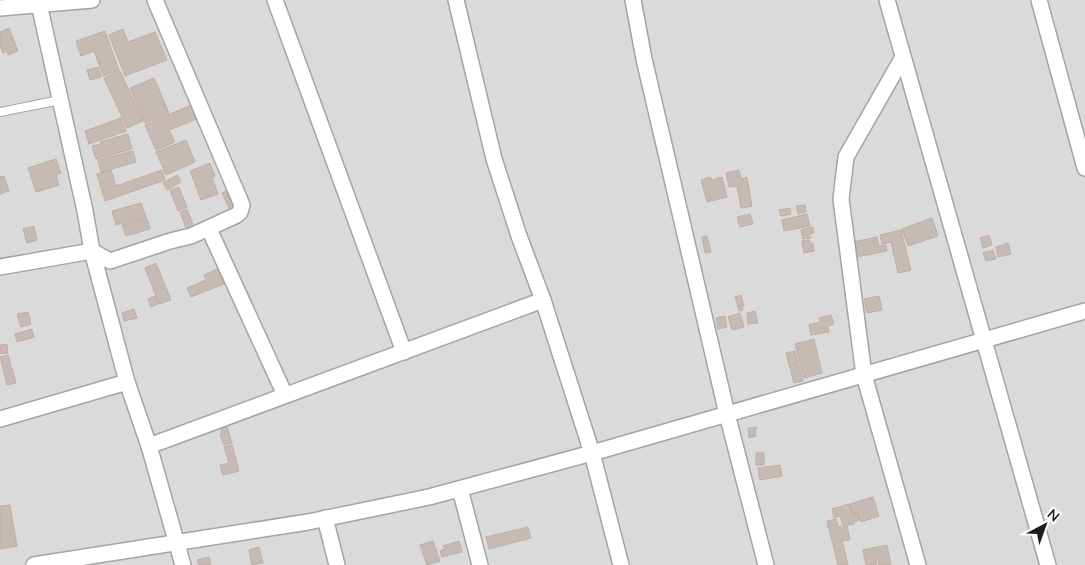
<svg xmlns="http://www.w3.org/2000/svg" width="1085" height="565" font-family="Mulish,sans-serif">
<rect width="100%" height="100%" fill="#efe9e2"/>
<rect fill="#dbdada" x="0" y="0" width="1085" height="565"/>
<g fill="#c6bab5" stroke="#c1ada3">
<path d="M9,28L18,51L8,55L7,51L3,53L0,45V32Z"/>
<path d="M123,29L128,42L155,32L167,60L125,76L109,35Z"/>
<path d="M105,31L119,70L103,76L94,51L81,56L76,41Z"/>
<path d="M98,67L101,77L90,80L87,70Z"/>
<path d="M120,71L143,121L127,128L104,78Z"/>
<path d="M154,78L169,113L145,123L130,88Z"/>
<path d="M191,105L197,119L169,130L175,142L156,150L145,125Z"/>
<path d="M121,118L126,131L89,144L85,131Z"/>
<path d="M128,134L132,149L96,159L92,146L101,144L100,142Z"/>
<path d="M186,140L195,162L166,175L156,152Z"/>
<path d="M133,151L136,162L101,172L98,160Z"/>
<path d="M56,159L61,173L56,175L59,185L36,192L28,168Z"/>
<path d="M210,163L215,176L212,178L218,194L201,200L190,171Z"/>
<path d="M111,170L116,186L162,170L165,180L105,201L97,174Z"/>
<path d="M739,170L741,179L747,177L752,206L741,208L737,186L729,187L726,173Z"/>
<path d="M177,175L181,182L167,190L163,183Z"/>
<path d="M4,176L9,191L0,194V177Z"/>
<path d="M710,177L712,180L722,177L727,197L707,202L701,180Z"/>
<path d="M179,187L187,207L178,211L170,190Z"/>
<path d="M230,189L238,207L230,210L222,193Z"/>
<path d="M141,203L146,217L116,225L112,211Z"/>
<path d="M805,205L806,212L798,214L796,206Z"/>
<path d="M790,208L791,214L781,216L779,210Z"/>
<path d="M187,209L195,230L188,233L180,212Z"/>
<path d="M750,214L753,224L740,227L737,217Z"/>
<path d="M807,214L810,226L784,231L782,220Z"/>
<path d="M147,218L150,229L126,236L122,225Z"/>
<path d="M932,218L938,236L908,246L902,229Z"/>
<path d="M34,226L37,240L27,243L23,229Z"/>
<path d="M813,227L814,233L809,234L811,238L803,239L801,230Z"/>
<path d="M901,230L911,270L898,273L891,242L882,244L880,235Z"/>
<path d="M989,235L992,245L983,248L980,238Z"/>
<path d="M707,236L711,252L705,253L702,237Z"/>
<path d="M877,237L879,246L886,245L887,251L856,257L853,242Z"/>
<path d="M809,240L810,243H813L814,251L804,253L802,241Z"/>
<path d="M1008,243L1011,254L998,257L996,247Z"/>
<path d="M993,250L996,259L986,261L983,253Z"/>
<path d="M156,263L171,300L159,304L145,268Z"/>
<path d="M217,269L224,284L191,297L187,288L206,280L204,275Z"/>
<path d="M741,295L744,306H742L743,310L739,311L735,297Z"/>
<path d="M155,296L158,304L151,307L148,299Z"/>
<path d="M879,296L882,310L867,313L864,299Z"/>
<path d="M134,309L137,318L124,321L122,313Z"/>
<path d="M755,311L758,323L748,324L747,313Z"/>
<path d="M28,312L31,324L21,327L17,314Z"/>
<path d="M740,313L744,327L732,330L728,317Z"/>
<path d="M831,315L834,324L828,326L829,332L811,335L809,325L820,322L819,318Z"/>
<path d="M725,316L727,327L718,329L716,318Z"/>
<path d="M32,329L34,337L17,342L15,334Z"/>
<path d="M814,339L822,373L804,378L795,344Z"/>
<path d="M7,344L8,353L1,354L0,345Z"/>
<path d="M795,351L803,381L794,383L786,353Z"/>
<path d="M8,355L16,383L7,385L0,357Z"/>
<path d="M227,427L232,443L224,445L220,434L222,433L221,428Z"/>
<path d="M756,427L757,429L755,430L756,436L749,438L748,428Z"/>
<path d="M232,445L239,471L223,475L220,465L229,463L224,447Z"/>
<rect x="756" y="453" width="8" height="12"/>
<path d="M780,465L782,476L760,480L758,468Z"/>
<path d="M873,497L879,516L861,522L858,513L853,514L850,504Z"/>
<path d="M849,504L853,515L858,514L859,520L854,522V524L843,526L840,516L834,518L832,509Z"/>
<path d="M10,505L17,546L0,549V506Z"/>
<path d="M836,519L838,525L828,528L827,521Z"/>
<path d="M841,526L842,528L847,526L850,540L842,541L848,565H838L829,529Z"/>
<path d="M528,527L531,538L489,549L486,537Z"/>
<path d="M433,541L440,561L427,565L420,545Z"/>
<path d="M459,541L462,552L442,557L440,551L445,549L443,546Z"/>
<path d="M887,545L891,565H879L878,559L876,560L877,564L866,565L863,550Z"/>
<path d="M259,547L263,563L252,565L249,550Z"/>
<path d="M209,557L211,565H199L197,560Z"/>
</g>
<g fill="none" stroke-linecap="round" stroke-linejoin="round">
<g stroke="#a4a4a4" stroke-width="10">
<path id="service" d="M0,112L60,100"/>
</g>
<g stroke="#a4a4a4" stroke-width="18">
<g id="minor">
<path d="M275,0L404,352"/>
<path d="M456,0L494,159L519,236L543,300L592,453L621,565"/>
<path d="M633,0L644,59L727,414L766,565"/>
<path d="M887,0L1048,565"/>
<path d="M1039,0L1085,168"/>
<path d="M39,4L85,211L92,251L127,382L149,446L183,565"/>
<path d="M0,8L92,0"/>
<path d="M903,57L846,157L841,199L864,375L918,565"/>
<path d="M209,229L285,395"/>
<path d="M0,267L92,251L110,261L170,241L191,236L237,215L240,212L242,205L155,0"/>
<path d="M0,419L127,382"/>
<path d="M149,446L543,300"/>
<path d="M460,489L480,565"/>
<path d="M325,518L337,565"/>
<path d="M34,565L308,522L429,497L592,453L1085,311"/>
</g>
</g>
<use href="#service" stroke="#fff" stroke-width="8"/>
<use href="#minor" stroke="#fff" stroke-width="15"/>
</g>
<g transform="translate(1045 525) rotate(41)" stroke="#ffffff" stroke-width="4" paint-order="stroke">
<path d="M0-4L9 19L0 12L-9 19Z" fill="#1d1d1d"/>
<text y="-8" font-size="14" font-weight="bold" text-anchor="middle" fill="#1d1d1d">N</text>
</g>
</svg>
